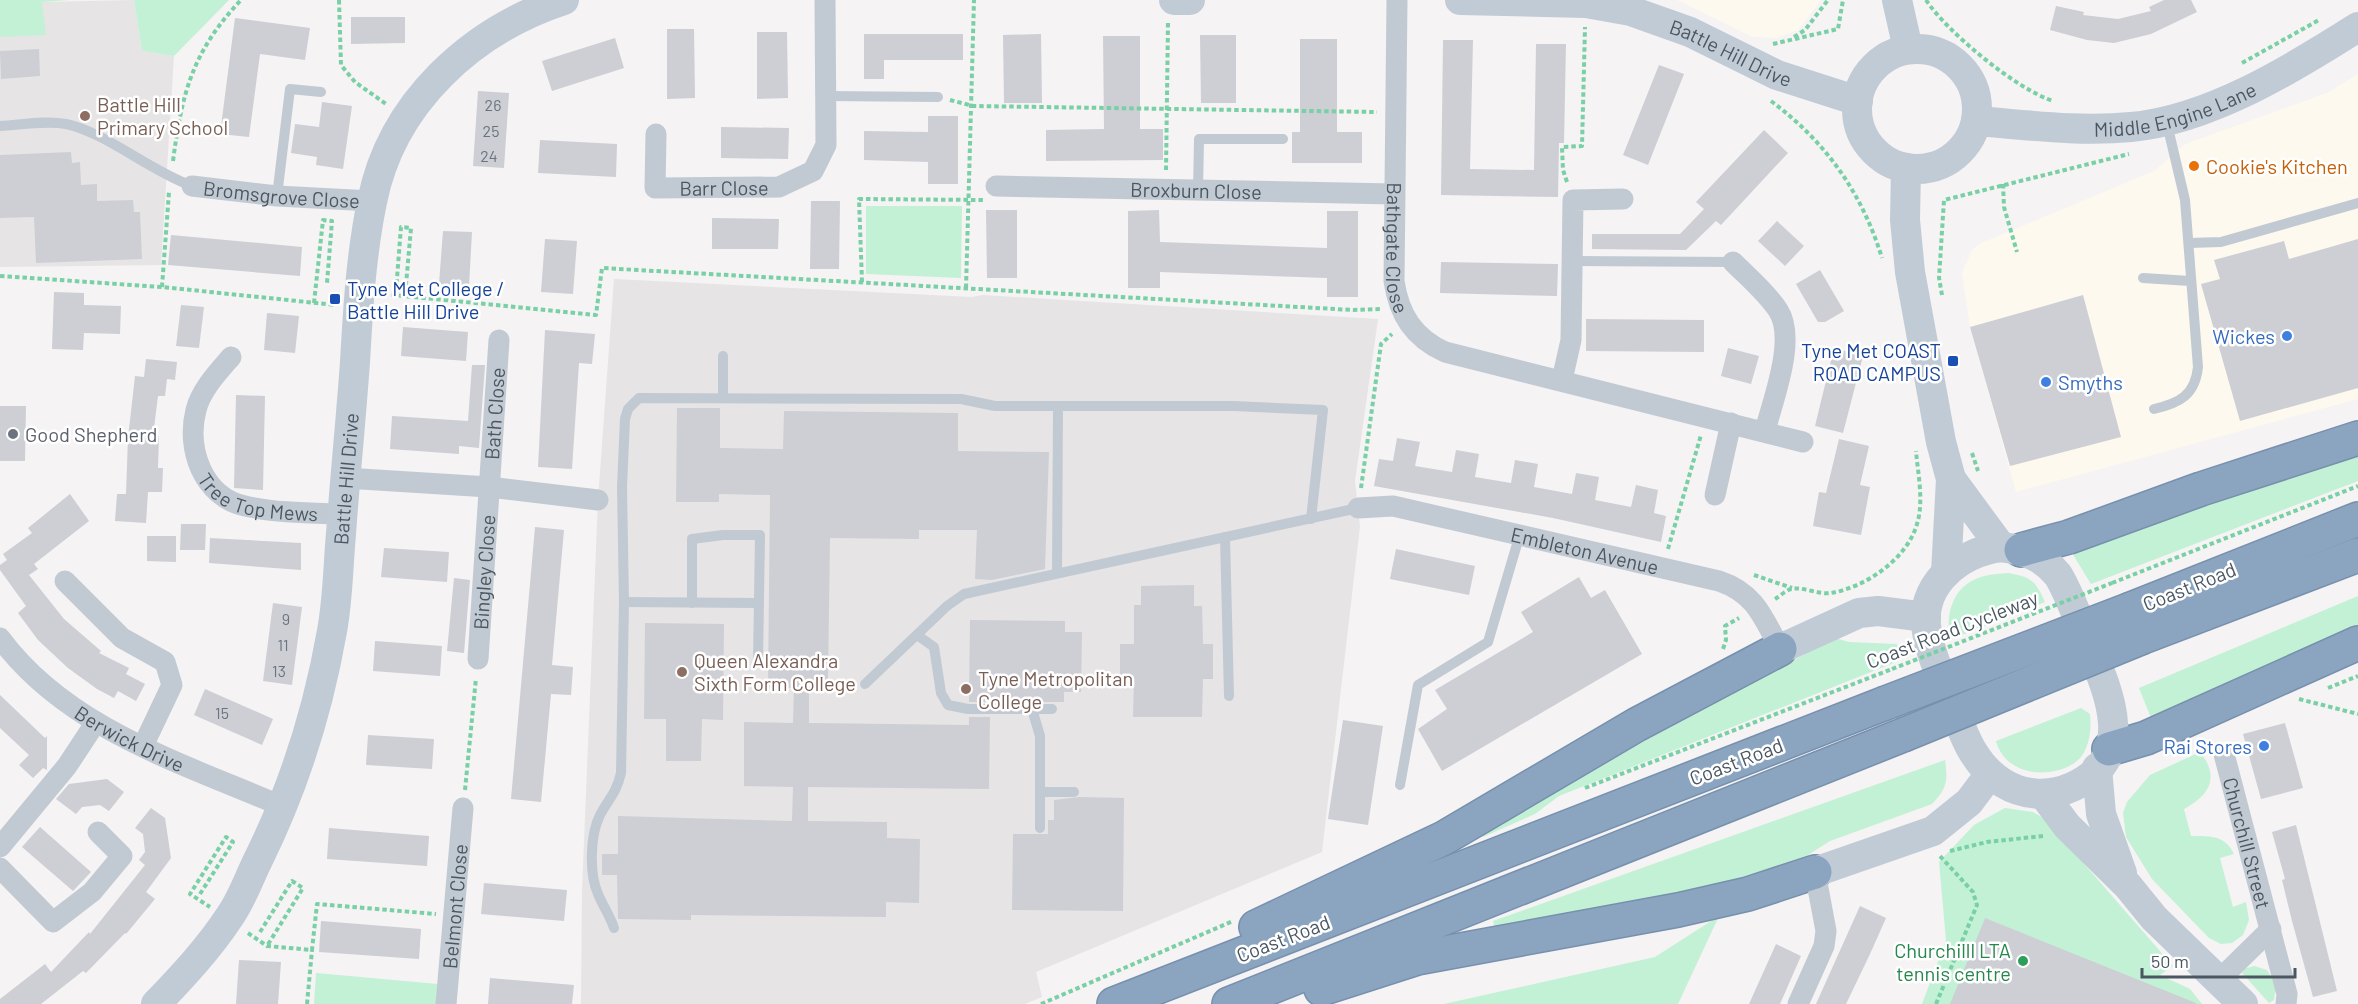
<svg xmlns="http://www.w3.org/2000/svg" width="2358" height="1004" font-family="Barlow,sans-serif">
<rect width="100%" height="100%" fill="#f5f3f3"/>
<g fill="#fdf9ef">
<path d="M1677,0H1821L1798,30L1777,38L1753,37Z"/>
<path d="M2358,74V399L2016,492L1970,327L1962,273L1972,250L1979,244L2154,171L2185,144L2327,93Z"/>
</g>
<g fill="#e6e4e5">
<path d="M0,0L42,2L134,0L142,51L174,56L161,265L0,267Z"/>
<path d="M614,279L972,297L983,295L1378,319L1355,481L1360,526L1322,852L1036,972L1042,997L1025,1004H581L582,891L598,500Z"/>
</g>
<g fill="#c3f1d5">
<path d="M0,0H69L42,2L46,35L0,37Z"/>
<path d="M134,0H229L174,56L142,51Z"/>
<path d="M866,206H962L961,278L866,274Z"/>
<path d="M2358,455V481L2091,584L2069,548Z"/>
<path d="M2008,573C2031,577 2035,580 2045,602L1952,639C1944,622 1951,595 1967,584C1979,575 1994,574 2008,573Z"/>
<path d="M2358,596V627L2153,723L2139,688Z"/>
<path d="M1835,638L1849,642L1897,644L1901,660L1559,796L1535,814L1483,837V828Z"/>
<path d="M2081,708L2090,714C2092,730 2089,755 2073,764C2046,780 2005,774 1996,741Z"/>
<path d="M2200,752C2220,777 2210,795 2184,809L2191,836C2210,836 2225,835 2234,854L2220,858L2233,907L2246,902L2249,920L2243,935L2232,943L2221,944L2209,938L2152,879L2126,837L2123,813L2127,802L2150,775Z"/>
<path d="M1945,760C1948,780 1947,789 1932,804L1830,841L1808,855L1802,867L1496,932L1493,921Z"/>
<path d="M2005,808L2033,812L2045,819L2173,966L2160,975L2190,989L2202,1004H1922L1946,940L1939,862L1974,825Z"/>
<path d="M1719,916L1678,1004H1444L1655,957Z"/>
<path d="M2254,966L2267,970L2276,986L2274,1000L2269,1003L2242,973L2244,969Z"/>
<path d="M316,973L438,984L436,1004H314Z"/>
</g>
<g fill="#cdcfd5">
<path d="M2164,0H2191L2197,12L2151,34L2114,43L2087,40L2050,30L2056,6L2084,12L2083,15L2118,19L2151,11L2149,7Z"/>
<path d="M351,17H405V43L351,44Z"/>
<path d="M235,18L310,28L305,60L260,54L249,137L220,134Z"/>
<path d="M667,29H694L695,98L667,99Z"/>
<path d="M757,32H787L788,98L757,99Z"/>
<path d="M864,34H963V60H884V79H864Z"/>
<path d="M1041,34L1042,103H1004L1003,35Z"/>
<path d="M1200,35H1236V103H1201Z"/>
<path d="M1103,36H1140V129H1163V160L1046,161V130L1104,129Z"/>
<path d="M615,38L624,68L552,91L542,61Z"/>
<path d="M1300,39H1337V132H1362V163H1292V132H1300Z"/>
<path d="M1443,40H1473L1470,169L1534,170L1536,44H1566L1564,143H1559L1558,197L1441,195Z"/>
<path d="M39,49L40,76L1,79L0,51Z"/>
<path d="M1659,65L1684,74L1648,165L1623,155Z"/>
<path d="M478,91L509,93L504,168L473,166Z"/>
<path d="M322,102L352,106L343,169L316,165L317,157L291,153L295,124L319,127Z"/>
<path d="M928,116H958V184H928V162L864,160V131L928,132Z"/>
<path d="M721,127L789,128L788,159L721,158Z"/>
<path d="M1764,130L1788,153L1721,225L1716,221L1686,250L1592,249V234H1680L1704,209L1696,202Z"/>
<path d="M540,140L617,144L616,177L538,173Z"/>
<path d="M71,152L72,163L80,162L81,185L97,184V201L133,200L134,212H140L142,259L36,263L34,217L0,218V155Z"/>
<path d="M811,201H840L839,269H810Z"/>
<path d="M986,210H1017V278H987Z"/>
<path d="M1159,210L1160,242L1327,248V211H1358V297H1327V278L1160,272V288H1128V211Z"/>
<path d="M712,218L779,219L778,249H712Z"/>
<path d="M1777,221L1804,246L1785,266L1758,241Z"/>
<path d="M443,231L472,232L469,286L439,284Z"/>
<path d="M171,235L302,247L300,276L168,265Z"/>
<path d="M545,239L577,241L573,294L541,292Z"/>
<path d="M2358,239V388L2240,421L2201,284L2220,279L2214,260L2284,241L2289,259Z"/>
<path d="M1441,262L1558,264L1557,296L1440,293Z"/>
<path d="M1820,270L1844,311L1825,322H1818L1796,284Z"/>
<path d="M54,292L84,293V305L121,306L120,334L84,333L83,350L52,349Z"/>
<path d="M2083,295L2121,437L2010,466L1970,327Z"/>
<path d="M181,305L204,307L199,348L176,346Z"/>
<path d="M267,313L299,316L295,353L264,350Z"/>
<path d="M1586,319L1704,320V352L1586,351Z"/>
<path d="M403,327L468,332L466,361L401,356Z"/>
<path d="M545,330L595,334L592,364L579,363L572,469L538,467Z"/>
<path d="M1728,348L1759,356L1751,384L1721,376Z"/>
<path d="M1834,348L1863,356L1843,433L1815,426Z"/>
<path d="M146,359L177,362L175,380L167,379L165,396H158L153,436H159L158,468H163L162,492H148L146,523L115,521L117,494H126L128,438L135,376L144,377Z"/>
<path d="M472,365H485L479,448L459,446V454L390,449L392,416L468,421Z"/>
<path d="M236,395L265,396L263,490L234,488Z"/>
<path d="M0,406H26L25,461H0Z"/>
<path d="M677,408H720V448L783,449L784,411L958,413V451L1049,452L1045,569L992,580L975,579L977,530H919V539L830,538L828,681H809V723L969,725V717H990L989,789L808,787V821L887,822V838L920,839L919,903L886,902V917L691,915V920L618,919L617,875H602V854H618V816L792,821L793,787L744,786V722L793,723L794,688H768L770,495L719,494V502H676Z"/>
<path d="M1397,438L1420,442L1415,466L1452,472L1456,450L1479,454L1475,477L1511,483L1515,460L1538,464L1534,487L1572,494L1576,473L1599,477L1595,500L1631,507L1636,485L1658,490L1654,513L1666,516L1661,542L1553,518L1374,486L1379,459L1393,461Z"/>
<path d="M1839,439L1869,446L1860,485L1870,487L1861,535L1813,526L1819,492L1826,493Z"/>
<path d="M70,494L89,521L34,564L38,569L29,575L64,619L101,651L99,653L129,668L126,674L145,684L136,701L118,691L114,698L97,689L68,668L38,640L18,613L26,606L0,570V565L7,560L3,554L32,533L28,528Z"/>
<path d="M181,524H206L205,550H180Z"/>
<path d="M535,527L564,530L552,665L573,667L571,695L551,694L541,802L511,799Z"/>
<path d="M147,536H176V562L147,561Z"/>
<path d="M210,538L301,543V570L209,563Z"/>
<path d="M384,548L449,552L447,582L381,577Z"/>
<path d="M1396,549L1475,566L1469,595L1390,579Z"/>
<path d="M1579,577L1591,598L1605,590L1642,654L1442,771L1418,729L1447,709L1435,690L1533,632L1521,612Z"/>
<path d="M454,578L470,580L464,653L447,651Z"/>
<path d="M1194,585V606H1202L1203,644H1213V679H1203L1202,717H1133L1134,679H1120V644H1134V605H1141V586Z"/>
<path d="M273,603L302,607L292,685L263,681Z"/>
<path d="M970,620L1065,621V632H1082L1081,692H1064V702H969Z"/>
<path d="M645,623L724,624L723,720L702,719L701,761H666V719H644Z"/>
<path d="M375,641L442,646L440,676L373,671Z"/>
<path d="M205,689L273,719L262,745L194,715Z"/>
<path d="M0,695L45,738L47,736V770L43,768L33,778L19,765L29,755L0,728Z"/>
<path d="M1343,720L1383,726L1368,825L1328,819Z"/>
<path d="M2285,723L2303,788L2261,799L2243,734Z"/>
<path d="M368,735L434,739L432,769L366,765Z"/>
<path d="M107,779L124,792L109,811L100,805L82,807L76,814L56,799L69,784Z"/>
<path d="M1079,797L1124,798L1123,911L1012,910L1013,834H1048V820H1054V800Z"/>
<path d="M151,808L165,818L171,858L146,892L155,899L126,934L125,933L86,973L83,971L41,1004H0V999L45,964L51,972L89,932L90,934L145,865L139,860L145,852L143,834L135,828Z"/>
<path d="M2296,825L2337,991L2313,997L2292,921L2282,880L2285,879L2272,832Z"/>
<path d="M40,827L91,872L73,891L22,847Z"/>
<path d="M329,828L429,836L427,866L327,859Z"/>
<path d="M484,883L567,890L564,921L481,914Z"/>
<path d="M1860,906L1886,918L1870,954L1846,1004H1816Z"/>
<path d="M1985,918L2196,1003V1004H1950Z"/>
<path d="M321,921L421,929L419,959L319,952Z"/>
<path d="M1776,944L1801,956L1780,1004H1749Z"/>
<path d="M239,960L281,962L278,1004H236Z"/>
<path d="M490,978L574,985L572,1004H488Z"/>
</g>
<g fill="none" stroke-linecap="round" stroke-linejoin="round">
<g stroke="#7690ad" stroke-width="36">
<g id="highway">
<path d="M2021,550L2069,537L2201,489L2358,438"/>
<path d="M2131,609L2358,519"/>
<path d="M2143,637L2358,555"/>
<path d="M2109,749L2146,738L2358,643"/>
<path d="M1256,927L1444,838L1636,725L1780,649"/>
<path d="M1321,989L1417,958L1678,910L1748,894L1815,872"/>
<path d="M1114,1004L1883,704"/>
<path d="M1229,1004L1903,735"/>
</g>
</g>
<g stroke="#7ad0a6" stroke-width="4" stroke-dasharray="4.5 3" stroke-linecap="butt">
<path d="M339,0L341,65L355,82L386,104"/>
<path d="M1926,0C1947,32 2016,89 2053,101"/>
<path d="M1794,37L1805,30L1828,0"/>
<path d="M1773,44L1838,29L1843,0"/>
<path d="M2242,63L2319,20"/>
<path d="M950,100L973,106L1377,112"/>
<path d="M1771,101C1826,142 1862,193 1882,258"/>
<path d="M173,161C182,93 192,52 241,0"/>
<path d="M1166,170L1168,22"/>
<path d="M1567,182L1563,170L1562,147L1582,146L1585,27"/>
<path d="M2003,184L2004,207L2017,252"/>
<path d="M0,276L162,287L336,305"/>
<path d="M862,282L859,199L983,200"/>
<path d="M162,287L169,192"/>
<path d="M966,288L974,0"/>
<path d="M396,291L401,227L411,228L405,296"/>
<path d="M384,294L596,315L602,268L1353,310L1380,309"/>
<path d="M1942,295L1939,278L1944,200L2129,154"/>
<path d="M314,303L323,220L332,221L327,283"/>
<path d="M1972,453L1978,471"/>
<path d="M1361,488L1381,344L1392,334"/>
<path d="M1668,549L1701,435"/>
<path d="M1754,575L1792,588"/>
<path d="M2112,583L2358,486"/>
<path d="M1775,599C1780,596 1785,591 1791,589C1802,586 1819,595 1831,593C1866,587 1907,559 1917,524C1924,502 1918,474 1916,451"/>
<path d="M1723,649L1726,640L1725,626L1739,618"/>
<path d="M2328,688L2358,676"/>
<path d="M2299,699L2358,714"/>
<path d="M1585,788L1892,669"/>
<path d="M465,790L476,678"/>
<path d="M1950,851L1987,842L2043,836"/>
<path d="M200,894L233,842L226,837L190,894L210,907"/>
<path d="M260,932L292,881L303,888L267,946"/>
<path d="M248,933L267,946L312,950L317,904L436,914"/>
<path d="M307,1004L312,950"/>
<path d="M1041,1004L1233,921"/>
<path d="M1936,1004L1977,905L1973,892L1939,855"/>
</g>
<g stroke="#c1cad2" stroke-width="10">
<path d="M826,96L938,97"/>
<path d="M0,126C20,125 46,120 66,124C105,132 150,171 192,186"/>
<path d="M1198,191L1199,139H1283"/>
<path d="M277,196L290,89L321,92"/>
<path d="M2189,243L2221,242L2358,203"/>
<path d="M1573,261L1733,262"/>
<path d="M2143,278L2190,281"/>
<path d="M723,397V356"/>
<path d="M2154,409C2180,403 2195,395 2198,367L2185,200L2167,124"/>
<path d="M1225,537L1229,696"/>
<path d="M1057,573L1058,407"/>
<path d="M624,602L758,603"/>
<path d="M692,603V539L723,535H760L758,662"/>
<path d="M917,635L934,647L941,693L948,705L968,709H1032L1040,736V828"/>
<path d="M865,684L947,606L964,594L1358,508"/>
<path d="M1032,709H1052"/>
<path d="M1400,785L1418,685L1488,642L1520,534"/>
<path d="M1040,792H1074"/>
<path d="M614,928C610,916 603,906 598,894C589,874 590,835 600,815C609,798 616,794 621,773L624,602L622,487L625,419L628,409L639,398L961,399L995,406H1233L1323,410L1311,519"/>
</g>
<g stroke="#c1cad2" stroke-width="21">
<path id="s1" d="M1397,0L1394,281C1399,315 1414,338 1445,352L1803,442"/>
<path id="s2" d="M656,134L655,188L779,187L813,171L826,145L825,0"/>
<path id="s3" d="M192,186L277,196L372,201"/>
<path id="s4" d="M996,186L1394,194"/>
<path d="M1733,262C1748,277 1766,292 1778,310C1797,339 1773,399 1765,431"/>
<path id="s5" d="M231,357C218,372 201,390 196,410C186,449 203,497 245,506C276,513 311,513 342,514"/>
<path d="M1562,380L1571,340L1573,200L1623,199"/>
<path d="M345,478L489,487L598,500"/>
<path d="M1715,495L1731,423"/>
<path id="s6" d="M1358,508L1393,506L1719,581C1755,593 1763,617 1780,649"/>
<path d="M65,581L122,638L165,662L172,685L143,746"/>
<path id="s7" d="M0,638C67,729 184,764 284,807"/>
<path id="s8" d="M478,659L499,340"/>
<path id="s9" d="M2224,754L2287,994L2286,1004"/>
<path d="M0,847L67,766L96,722"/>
<path d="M0,868L53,922L92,892L122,856L98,832"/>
<path d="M2220,979L2271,929"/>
<path id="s10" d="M446,1004L463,808"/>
<path d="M1798,1004L1824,946L1826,931L1815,872"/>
</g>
<g stroke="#c1cbd6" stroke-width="30">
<path d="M1174,0H1190"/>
<path id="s11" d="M1460,0L1586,3L1631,11L1690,32L1777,75L1858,101"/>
<path d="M1897,0L1908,49"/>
<circle cx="1917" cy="109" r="60"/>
<path id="s12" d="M1976,121C2028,125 2079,132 2131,127C2209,120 2292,69 2358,27"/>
<path d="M1906,168L1905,220L1910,272L1941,442L1951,479L1946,573"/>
<path d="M1951,479L2001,547"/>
<path d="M2001,547C2025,550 2042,556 2058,575C2070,595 2078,619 2087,641C2108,690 2140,757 2072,787C2050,797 2024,796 2003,783C1972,764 1963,732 1951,701C1942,679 1931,656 1927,632C1918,586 1959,552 2001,547Z"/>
<path d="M1780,649L1859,613L1878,611L1926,617"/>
<path d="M2097,768L2101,814L2122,873"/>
<path d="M2043,794L2067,826L2128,886L2154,918L2243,1004"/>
<path d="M1815,872L1933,831L1969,802L1990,774"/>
<path id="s13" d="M156,1004C183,976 209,948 230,916C242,899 249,878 258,860C294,787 318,711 332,631C338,599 338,566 341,534C345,477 351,419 355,362C358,309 361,255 372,202C391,103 472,30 564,0"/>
</g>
<use href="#highway" stroke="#8ba5c1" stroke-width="33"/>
<g stroke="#7690ad" stroke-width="36" stroke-linecap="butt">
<g id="highway-bridge">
<path d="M1883,704L2131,609"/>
<path d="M1903,735L2143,637"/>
</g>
</g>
<path stroke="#7ad0a6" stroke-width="4" stroke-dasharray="4.5 3" stroke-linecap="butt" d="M1892,669L2112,583"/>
<use href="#highway-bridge" stroke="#8ba5c1" stroke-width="33"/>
</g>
<g fill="#8d6e63" stroke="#fff" stroke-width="2">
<circle cx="85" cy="116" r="6"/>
<circle cx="682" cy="672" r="6"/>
<circle cx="966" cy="689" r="6"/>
</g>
<circle fill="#e8710a" stroke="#fff" stroke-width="2" cx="2194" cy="166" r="6"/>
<g fill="#1a4fb4" stroke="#fff" stroke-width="2">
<rect x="329" y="293" width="12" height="12" rx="3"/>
<rect x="1947" y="355" width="12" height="12" rx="3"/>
</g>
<g fill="#3f7fe0" stroke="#fff" stroke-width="2">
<circle cx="2287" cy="336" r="6"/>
<circle cx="2046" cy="382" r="6"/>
<circle cx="2264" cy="746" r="6"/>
</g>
<circle fill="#6b7280" stroke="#fff" stroke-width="2" cx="13" cy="434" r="6"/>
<circle fill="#2e9e5b" stroke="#fff" stroke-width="2" cx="2023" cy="961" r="6"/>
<g text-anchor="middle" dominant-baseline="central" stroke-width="5" stroke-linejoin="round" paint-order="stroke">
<g font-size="16" fill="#6b747e">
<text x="493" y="104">26</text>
<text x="491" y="130">25</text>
<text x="489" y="155">24</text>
<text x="286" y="618">9</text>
<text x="283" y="644">11</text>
<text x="279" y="670">13</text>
<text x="222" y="712">15</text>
</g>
<g font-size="20" fill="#4a5661" stroke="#fff">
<text stroke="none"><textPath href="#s11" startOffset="280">Battle Hill Drive</textPath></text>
<text stroke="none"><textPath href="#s12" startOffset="202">Middle Engine Lane</textPath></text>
<text stroke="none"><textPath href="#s2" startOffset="123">Barr Close</textPath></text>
<text stroke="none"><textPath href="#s4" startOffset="200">Broxburn Close</textPath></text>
<text stroke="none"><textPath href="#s3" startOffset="90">Bromsgrove Close</textPath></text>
<text stroke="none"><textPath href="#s1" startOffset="248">Bathgate Close</textPath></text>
<text stroke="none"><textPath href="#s8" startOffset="246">Bath Close</textPath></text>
<text stroke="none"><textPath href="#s13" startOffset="572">Battle Hill Drive</textPath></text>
<text stroke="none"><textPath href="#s5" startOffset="194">Tree Top Mews</textPath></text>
<text stroke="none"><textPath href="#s6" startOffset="232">Embleton Avenue</textPath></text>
<text stroke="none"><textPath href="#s8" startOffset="87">Bingley Close</textPath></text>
<text transform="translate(2189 586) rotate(-22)">Coast Road</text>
<text transform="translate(1952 629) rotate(-21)">Coast Road Cycleway</text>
<text stroke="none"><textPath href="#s7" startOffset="166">Berwick Drive</textPath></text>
<text transform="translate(1736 761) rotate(-21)">Coast Road</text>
<text stroke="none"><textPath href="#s9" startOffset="92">Churchill Street</textPath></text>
<text stroke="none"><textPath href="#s10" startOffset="98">Belmont Close</textPath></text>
<text transform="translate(1283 938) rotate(-21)">Coast Road</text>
</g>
<g font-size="20" fill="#785e54" stroke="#fff" text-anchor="start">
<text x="97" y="104">Battle Hill<tspan x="97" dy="23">Primary School</tspan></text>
<text x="694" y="660">Queen Alexandra<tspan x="694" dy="23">Sixth Form College</tspan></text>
<text x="978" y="678">Tyne Metropolitan<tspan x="978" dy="23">College</tspan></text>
</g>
<g font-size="20" fill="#c56008" stroke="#fff" text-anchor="start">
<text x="2206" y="166">Cookie's Kitchen</text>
</g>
<g font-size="20" fill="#164399" stroke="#fff" text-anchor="start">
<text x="347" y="288">Tyne Met College /<tspan x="347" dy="23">Battle Hill Drive</tspan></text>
<text x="1941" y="350" text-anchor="end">Tyne Met COAST<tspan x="1941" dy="23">ROAD CAMPUS</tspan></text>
</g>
<g font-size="20" fill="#366cbe" stroke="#fff" text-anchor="end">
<text x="2275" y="336">Wickes</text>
<text x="2058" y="382" text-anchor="start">Smyths</text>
<text x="2252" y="746">Rai Stores</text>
</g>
<g font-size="20" fill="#5b616d" stroke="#fff" text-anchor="start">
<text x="25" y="434">Good Shepherd</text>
</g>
<g font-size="20" fill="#27864d" stroke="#fff" text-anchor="end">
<text x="2011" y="950">Churchilll LTA<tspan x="2011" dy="23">tennis centre</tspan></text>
</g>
</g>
<path d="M2142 968v9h153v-9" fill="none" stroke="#4a5661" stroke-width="3"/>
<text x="2151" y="968" font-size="18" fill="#4a5661" stroke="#ffffff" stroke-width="4.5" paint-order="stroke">50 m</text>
</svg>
